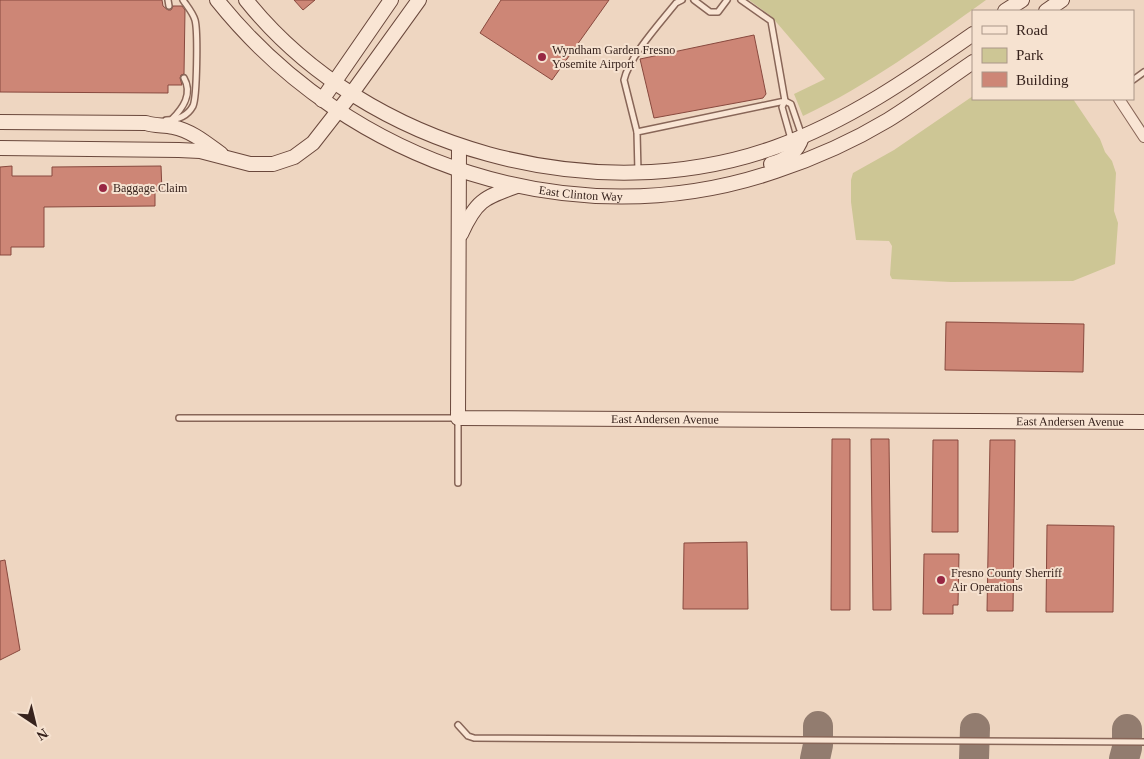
<svg xmlns="http://www.w3.org/2000/svg" width="1144" height="759" font-family="'Times New Roman',serif">
<rect width="100%" height="100%" fill="#eed6c1"/>
<g fill="#cdc695">
<path d="M749,0H986C927,42 869,85 803,116L794,94L825,79L771,16Z"/>
<path d="M973,96V99H1073L1100,139L1105,152L1112,161L1116,173L1114,211L1118,223L1115,264L1073,281L951,282L892,279L890,275L892,246L889,241L856,240L851,202V180L853,173L894,150Z"/>
</g>
<g fill="none" stroke-linecap="round" stroke-linejoin="round">
<g stroke="#927c6f" stroke-width="30">
<path d="M815,759L818,745V726"/>
<path d="M974,759L975,728"/>
<path d="M1124,759L1127,748V729"/>
</g>
</g>
<g fill="#cd8676" stroke="#88493e">
<path d="M0,0H162L163,6L168,10H171L173,6H182L185,10L184,74L181,75L180,78L182,85H168V93L0,92Z"/>
<path d="M294,0H315L303,10Z"/>
<path d="M501,0H609L552,80L480,33Z"/>
<path d="M754,35L766,94L763,98L654,118L640,59Z"/>
<path d="M12,166V176H52V167L161,166L162,191H155V206L44,207V247H11V255H0V167Z"/>
<path d="M946,322L1084,324L1083,372L945,370Z"/>
<path d="M832,439H850V610H831Z"/>
<path d="M871,439H889L891,610H873Z"/>
<path d="M933,440H958V532H932Z"/>
<path d="M990,440H1015L1013,611H987Z"/>
<path d="M1047,525L1114,526L1113,612H1046Z"/>
<path d="M747,542L748,609H683L684,543Z"/>
<path d="M924,554H959L958,605H953V614H923Z"/>
<path d="M5,560L20,650L0,660V561Z"/>
</g>
<g fill="none" stroke-linecap="round" stroke-linejoin="round">
<g stroke="#886658" stroke-width="8">
<g id="lane">
<path d="M168,0L169,6"/>
<path d="M694,0L710,12H718L727,0"/>
<path d="M1133,80L1144,72"/>
<path d="M172,119C183,108 193,94 184,78"/>
<path d="M166,120C177,120 187,117 193,106C197,97 198,31 195,20C193,13 187,6 183,0"/>
<path d="M637,132L624,80C629,57 660,23 676,3L682,0"/>
<path d="M791,139L782,107L785,101L791,104L802,136"/>
<path d="M638,172L637,132L785,101L771,21L741,0"/>
<path d="M179,418H458V483"/>
<path d="M458,725L468,736L474,738L1144,742"/>
</g>
</g>
<g stroke="#886658" stroke-width="12">
<path id="street" d="M1119,99L1144,137"/>
</g>
<g stroke="#6a483c" stroke-width="16">
<g id="secondary">
<path id="s1" d="M217,0C349,165 574,240 776,171C815,158 853,141 888,120C917,102 945,81 973,62"/>
<path d="M246,0C366,150 596,212 776,147C848,121 910,78 973,34"/>
<path d="M1005,11L1022,0"/>
<path d="M1046,11L1062,0"/>
<path d="M322,100L391,0"/>
<path d="M0,122L146,123C155,126 164,125 173,127C192,131 206,143 221,154"/>
<path id="s2" d="M459,146L458,418L1144,422"/>
<path d="M0,148L179,150L200,151L250,164H273L294,157L313,143L352,93L419,0"/>
<path d="M771,164C787,159 797,153 802,137"/>
<path d="M461,234C476,201 483,198 517,186"/>
</g>
</g>
<use href="#lane" stroke="#f9e5d4" stroke-width="5"/>
<use href="#street" stroke="#f9e5d4" stroke-width="10"/>
<use href="#secondary" stroke="#f9e5d4" stroke-width="14"/>
</g>
<g fill="#982743" stroke="#f6e2d0" stroke-width="2">
<circle cx="542" cy="57" r="5"/>
<circle cx="103" cy="188" r="5"/>
<circle cx="941" cy="580" r="5"/>
</g>
<g text-anchor="middle" dominant-baseline="central" stroke-width="4" stroke-linejoin="round" paint-order="stroke">
<g font-size="12" fill="#37231d" stroke="#f6e2d0" text-anchor="start">
<text x="552" y="50">Wyndham Garden Fresno<tspan x="552" dy="14">Yosemite Airport</tspan></text>
<text x="113" y="188">Baggage Claim</text>
<text x="951" y="573">Fresno County Sherriff<tspan x="951" dy="14">Air Operations</tspan></text>
</g>
<g font-size="12" fill="#37231d" stroke="#f6e2d0">
<text stroke="none"><textPath href="#s1" startOffset="424">East Clinton Way</textPath></text>
<text stroke="none"><textPath href="#s2" startOffset="479">East Andersen Avenue</textPath></text>
<text stroke="none"><textPath href="#s2" startOffset="884">East Andersen Avenue</textPath></text>
</g>
</g>
<rect x="972" y="10" width="162" height="90" fill="#f6e2d0" stroke="#aa9688"/>
<rect x="982" y="26" width="25" height="8" fill="#f9e5d4" stroke="#aa9688"/>
<text x="1016" y="35" font-size="15" fill="#37231d">Road</text>
<rect x="982" y="48" width="25" height="15" fill="#cdc695" stroke="#aa9688"/>
<text x="1016" y="60" font-size="15" fill="#37231d">Park</text>
<rect x="982" y="72" width="25" height="15" fill="#cd8676" stroke="#aa9688"/>
<text x="1016" y="85" font-size="15" fill="#37231d">Building</text>
<g transform="translate(35 724) rotate(145)" stroke="#f6e2d0" stroke-width="4" paint-order="stroke">
<path d="M0-4L9 19L0 12L-9 19Z" fill="#37231d"/>
<text y="-8" font-size="14" font-weight="bold" text-anchor="middle" fill="#37231d">N</text>
</g>
</svg>
